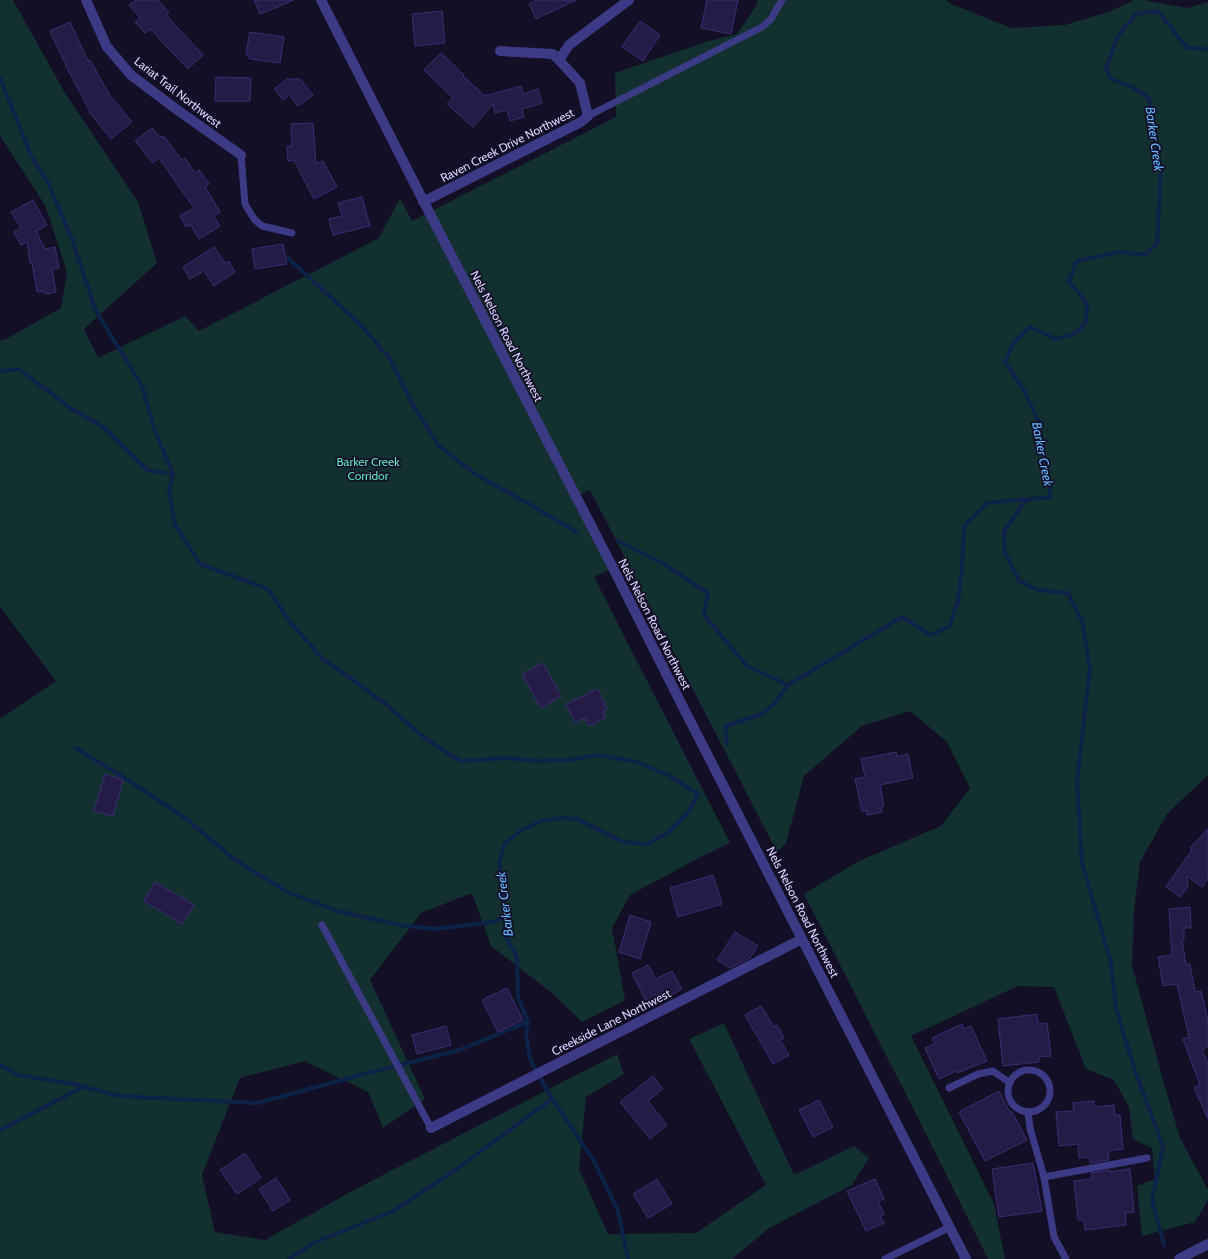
<svg xmlns="http://www.w3.org/2000/svg" width="1208" height="1259" font-family="Cabin,sans-serif">
<rect width="100%" height="100%" fill="#130f26"/>
<path fill="#12302f" d="M0,0H13L65,93L138,202L157,263L84,329L98,358L185,316L199,331L379,238L400,198L412,221L616,117L615,73L709,41L737,34L758,3L757,0H946L951,4L1011,28L1065,25L1108,12L1135,0H1144L1188,8L1208,2V775L1167,814L1140,862L1134,911L1132,965L1163,1080L1180,1138L1208,1190V1200L1195,1222L1142,1236L1137,1186L1155,1179L1152,1148L1133,1139L1129,1107L1114,1080L1086,1069L1054,987L1018,986L911,1036L994,1204L1005,1259H988L918,1118L804,894L859,861L941,826L970,788L947,742L910,711L862,726L804,776L786,843L777,852L590,490L575,497L613,568L594,577L730,843L697,859L630,895L612,928L625,1000L582,1022L552,993L491,946L472,893L421,913L370,980L425,1099L383,1128L368,1092L305,1061L240,1078L202,1175L215,1232L265,1240L352,1191L617,1054L624,1074L586,1097L579,1169L608,1234L696,1233L766,1185L689,1039L724,1023L794,1175L854,1146L869,1158L852,1185L769,1228L732,1259H0V719L56,681L0,607V340H4L61,308L67,272L45,205L0,136Z"/>
<g fill="none" stroke-linecap="round" stroke-linejoin="round">
<g stroke="#0c2248" stroke-width="4">
<path d="M0,78L31,155L49,185L72,239L96,311L142,386L155,431L173,474L169,492L175,525L200,564L268,589L289,621L323,659L382,701L415,730L436,746L461,761L509,758L535,761L568,760L598,755L637,762L670,776L698,794L689,811L669,832L648,844L623,842L577,819L560,818L541,821L522,830L505,843L499,863L506,917L505,936L517,957L518,997L528,1022L526,1033L530,1059L552,1099L594,1161L618,1211L628,1259"/>
<path d="M288,258L361,325L390,359L413,405L438,445L475,474L538,509L576,532"/>
<path d="M0,371L19,369L69,407L103,427L147,470L173,474"/>
<path d="M1026,500L1004,531L1005,553L1019,581L1038,590L1068,593L1082,621L1090,668L1077,781L1082,863L1111,963L1116,1009L1136,1074L1163,1146L1152,1200L1164,1245"/>
<path d="M618,541L664,564L708,593L704,615L747,666L788,685"/>
<path d="M727,744L725,726L762,714L773,705L788,685L902,617L930,635L949,627L958,601L962,568L964,526L987,503L1051,497L1039,422L1024,391L1005,362L1014,342L1030,327L1056,339L1074,334L1086,323L1087,304L1069,281L1077,261L1120,252L1145,255L1157,243L1161,169L1149,98L1132,87L1111,79L1106,68L1118,36L1136,14L1158,11L1187,48L1208,49"/>
<path d="M76,748L131,782L185,818L234,859L287,892L338,911L399,925L435,929L492,922L506,917"/>
<path d="M0,1065L18,1075L74,1084L119,1096L258,1103L360,1075L459,1050L528,1022"/>
<path d="M0,1130L85,1086"/>
<path d="M289,1259L313,1243L391,1212L447,1176L552,1099"/>
</g>
</g>
<g fill="#241b47" stroke="#3b2d73">
<path d="M136,0H158L169,13L166,15L203,55L188,69L150,29L145,33L135,22L140,18L129,5Z"/>
<path d="M254,0H294L260,14Z"/>
<path d="M537,0H576L536,19L529,4Z"/>
<path d="M707,0H738L731,34L701,28Z"/>
<path d="M442,11L445,43L415,46L412,14Z"/>
<path d="M640,21L660,35L643,61L622,47Z"/>
<path d="M70,22L88,61L90,60L109,94L132,122L111,139L89,112L90,111L69,72L50,31Z"/>
<path d="M250,32L284,37L280,63L250,59L246,54Z"/>
<path d="M441,53L464,75L463,76L485,96L521,86L523,94L538,89L542,103L522,109L524,117L510,121L507,110L495,113L493,104L473,127L447,104L453,98L424,70Z"/>
<path d="M216,77L251,78L250,101H215Z"/>
<path d="M287,79H300L313,95L298,106L289,95L283,100L274,89Z"/>
<path d="M313,123L316,164L323,161L337,187L314,199L294,160L288,161L287,146H292L291,124Z"/>
<path d="M152,128L159,136L164,137L182,160L185,158L195,173L199,170L209,184L205,187L220,212L214,216L220,226L199,239L191,225L186,227L180,216L194,208L159,158L153,163L135,141Z"/>
<path d="M362,197L370,226L333,235L329,219L342,216L338,203Z"/>
<path d="M33,200L47,225L36,231L45,249L55,247L59,268L52,269L56,292L46,294L45,291L37,292L32,263H30L27,242L21,245L14,232L21,228L11,212Z"/>
<path d="M283,244L287,264L255,269L252,249Z"/>
<path d="M214,247L225,263L229,261L235,272L214,286L204,271L190,279L183,267Z"/>
<path d="M543,663L561,696L541,708L522,674Z"/>
<path d="M598,689L607,709L603,710L606,718L588,726L585,718L575,722L566,704Z"/>
<path d="M896,752L897,757L908,754L913,778L880,785L884,806L881,807L882,812L867,815L866,810L862,811L855,779L865,777L861,759Z"/>
<path d="M105,774L123,780L113,816L94,811Z"/>
<path d="M1208,829V879L1202,887L1187,876L1188,886L1180,897L1166,887L1192,850L1190,848Z"/>
<path d="M713,875L722,904L678,917L670,888Z"/>
<path d="M155,882L194,905L182,924L144,901Z"/>
<path d="M1190,907L1191,928H1184V939H1182L1186,965L1190,964L1195,992L1201,991L1208,1021V1047L1202,1049L1208,1064V1119L1194,1088L1200,1085L1183,1039L1189,1037L1177,984L1163,986L1158,957L1172,955L1169,909Z"/>
<path d="M630,915L651,922L640,959L619,952Z"/>
<path d="M735,932L758,946L750,958L730,968L717,960Z"/>
<path d="M648,965L656,979L672,971L682,989L649,1007L632,973Z"/>
<path d="M507,988L523,1020L498,1032L482,1000Z"/>
<path d="M761,1006L774,1027L777,1025L784,1038L780,1040L789,1055L773,1064L745,1015Z"/>
<path d="M1037,1014L1038,1024L1047,1023L1051,1056L1039,1057V1062L1003,1066L998,1019Z"/>
<path d="M962,1024L964,1029L971,1026L987,1061L957,1073L956,1071L939,1079L925,1048L935,1044L932,1038Z"/>
<path d="M446,1026L451,1045L417,1054L412,1035Z"/>
<path d="M653,1076L663,1089L648,1101L667,1125L650,1139L620,1102Z"/>
<path d="M999,1091L1009,1111L1012,1112L1027,1140L985,1161L959,1112Z"/>
<path d="M819,1100L833,1127L813,1137L799,1110Z"/>
<path d="M1094,1101V1107L1114,1105L1115,1115H1120L1123,1149L1108,1151L1109,1160L1090,1163V1157L1079,1158L1078,1144L1059,1146L1056,1112L1074,1111L1073,1103Z"/>
<path d="M245,1153L261,1178L237,1194L220,1170Z"/>
<path d="M1033,1163L1042,1211L999,1217L992,1169Z"/>
<path d="M1130,1169L1134,1212L1125,1213L1126,1225L1085,1230L1084,1220H1078L1074,1181L1092,1179L1091,1173L1110,1170V1172Z"/>
<path d="M276,1178L290,1200L273,1211L259,1189Z"/>
<path d="M657,1179L672,1204L648,1218L633,1194Z"/>
<path d="M875,1179L884,1199L878,1201L884,1214L880,1216L884,1223L866,1231L847,1191Z"/>
</g>
<g fill="none" stroke-linecap="round" stroke-linejoin="round">
<g stroke="#3d3a85" stroke-width="7">
<path d="M588,116L762,27L771,19L782,0"/>
<path d="M241,155L245,204L254,219L262,226L292,233"/>
<path d="M322,925L431,1128"/>
<circle cx="1029" cy="1091" r="21"/>
<path d="M949,1088L978,1074L993,1071L1010,1083"/>
<path d="M1028,1112L1030,1128L1044,1177L1054,1237L1066,1259"/>
<path d="M1044,1177L1147,1158"/>
<path d="M885,1259L950,1227"/>
</g>
<g stroke="#3d3a85" stroke-width="10">
<path d="M86,0L107,47L131,75L176,109L241,155"/>
<path d="M500,51L553,54L559,60"/>
<path d="M423,202L581,122L588,116L580,83L559,60L569,45L629,0"/>
<path d="M431,1128L802,939"/>
<path d="M1179,1259L1208,1244"/>
</g>
<path stroke="#3d3a85" stroke-width="10" d="M321,0L429,212L613,568L684,709L966,1259"/>
</g>
<g text-anchor="middle" dominant-baseline="central" stroke-width="3.5" stroke-linejoin="round" paint-order="stroke">
<g font-size="12" fill="#d9d4ff" stroke="#130f26">
<text transform="translate(178 92) rotate(38)">Lariat Trail Northwest</text>
<text transform="translate(507 145) rotate(-27)">Raven Creek Drive Northwest</text>
<text transform="translate(507 336) rotate(63)">Nels Nelson Road Northwest</text>
<text transform="translate(655 624) rotate(63)">Nels Nelson Road Northwest</text>
<text transform="translate(803 912) rotate(63)">Nels Nelson Road Northwest</text>
<text transform="translate(611 1022) rotate(-27)">Creekside Lane Northwest</text>
</g>
<g font-size="12" fill="#5fe0c0" stroke="#130f26">
<text x="368" y="461">Barker Creek<tspan x="368" dy="14">Corridor</tspan></text>
</g>
<g font-size="13" font-style="italic" fill="#62b6ff" stroke="#130f26">
<text transform="translate(1155 139) rotate(82)">Barker Creek</text>
<text transform="translate(1043 454) rotate(79)">Barker Creek</text>
<text transform="translate(504 904) rotate(-97)">Barker Creek</text>
</g>
</g>
</svg>
